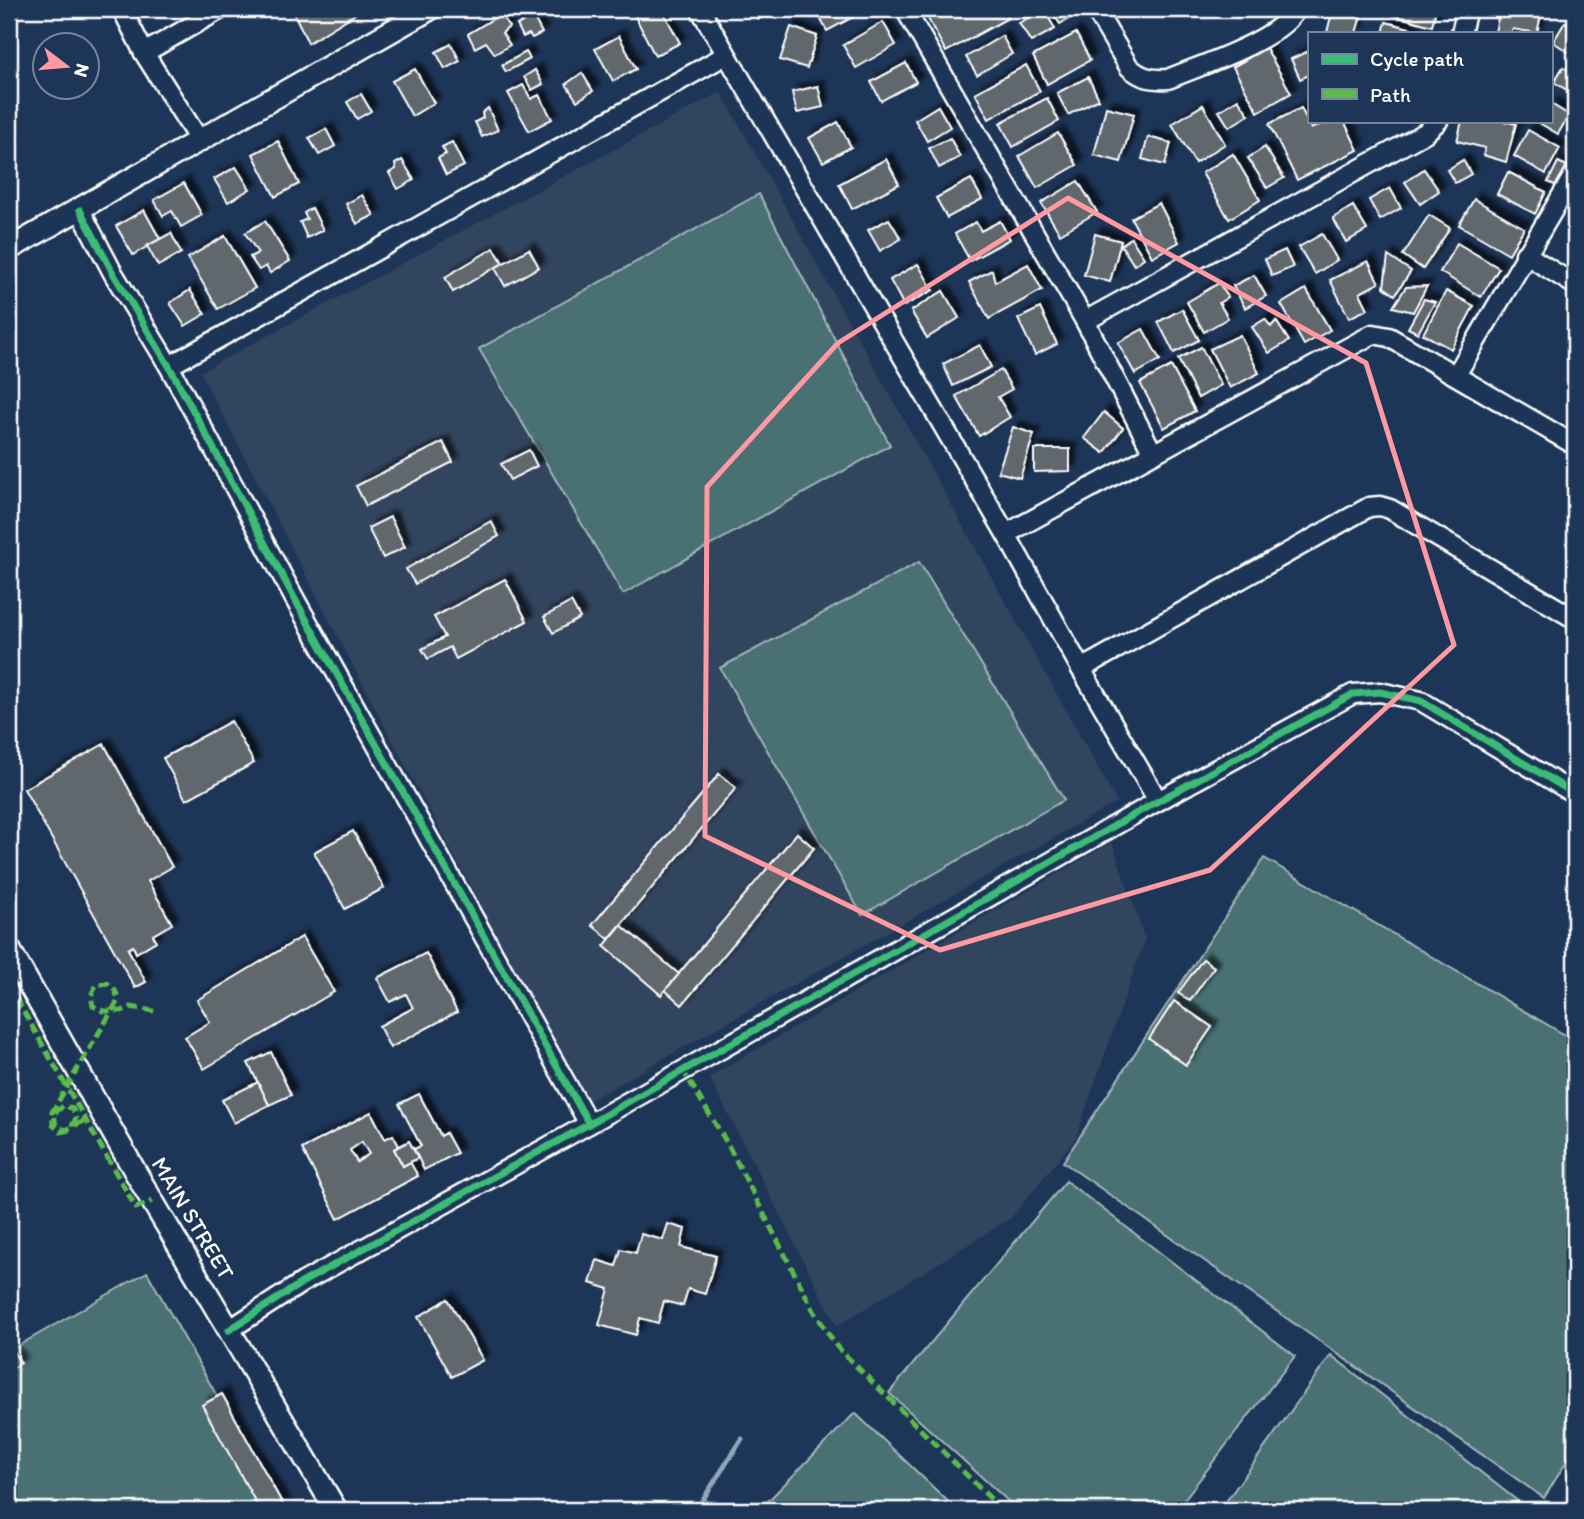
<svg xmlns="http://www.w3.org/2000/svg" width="1584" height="1519" font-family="Itim,sans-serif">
<defs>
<filter id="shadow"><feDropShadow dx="6" dy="-6" stdDeviation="2" flood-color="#0009"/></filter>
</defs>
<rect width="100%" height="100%" fill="#1d3557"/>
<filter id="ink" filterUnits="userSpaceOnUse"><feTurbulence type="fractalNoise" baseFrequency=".0143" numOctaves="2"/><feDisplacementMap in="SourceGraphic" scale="14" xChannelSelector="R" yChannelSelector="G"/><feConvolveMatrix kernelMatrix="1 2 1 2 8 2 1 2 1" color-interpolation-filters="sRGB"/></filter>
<g filter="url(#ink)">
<g fill="#31445e">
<path d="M721,92L1117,802L587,1102L397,750L200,372Z"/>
<path d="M1112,842L1145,939L1076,1138L1011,1218L837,1326L709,1077Z"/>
</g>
<g fill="#486f73" stroke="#a4b7b9" stroke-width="2">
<path d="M759,194L890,445L623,594L479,349Z"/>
<path d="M919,562L1064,800L862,915L720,668Z"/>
<path d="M1264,858L1575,1041V1448L1544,1498L1063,1162Z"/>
<path d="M1066,1181L1295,1356L1176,1510H1018L889,1393Z"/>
<path d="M147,1272L217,1396L222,1394L286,1510H9V1351Z"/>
<path d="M1331,1355L1524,1506L1521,1510H1220Z"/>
<path d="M855,1413L957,1510H759Z"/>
</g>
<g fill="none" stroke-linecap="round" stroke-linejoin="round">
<path stroke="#8fa7b9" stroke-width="5" d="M696,1510L742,1439"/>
</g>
<g fill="#61686d" stroke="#fff" stroke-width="2" fill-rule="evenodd" filter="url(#shadow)">
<path d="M292,9H359L360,11L308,43Z"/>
<path d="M523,9H556L535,20L542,33L532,38L529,34L523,37L517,25L528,19Z"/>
<path d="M643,9H652L654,13L662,9L680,43L655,56L634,14Z"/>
<path d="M755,9H780L759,19Z"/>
<path d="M815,9H868L827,31Z"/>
<path d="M942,9H1003L1008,18L946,52L927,17Z"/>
<path d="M1044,9L1055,29L1031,42L1019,23Z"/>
<path d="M1050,9H1086L1060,24Z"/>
<path d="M1333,9L1361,16L1356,33L1327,32Z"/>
<path d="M1390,9H1436L1432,26L1389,14Z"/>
<path d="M1500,9H1516L1541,15L1537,33L1513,29L1511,33L1495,32Z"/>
<path d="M501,14L509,27L502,33L510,45L495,54L486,42L475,48L468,34Z"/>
<path d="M883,22L896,45L856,68L843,45Z"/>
<path d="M1386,22L1413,29L1412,33H1383Z"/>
<path d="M1565,22L1575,28V56L1553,42Z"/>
<path d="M791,27L817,36L807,68L780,60Z"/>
<path d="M1076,33L1090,60L1047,84L1033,56Z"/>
<path d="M619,36L636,69L613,81L595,49Z"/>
<path d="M1002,36L1012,54L977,75L966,57Z"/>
<path d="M451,44L460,61L445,69L436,52Z"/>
<path d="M1266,48L1291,93L1258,112L1233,67Z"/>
<path d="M1309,51V75L1300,79L1291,59Z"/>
<path d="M526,52L530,59L506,72L502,65Z"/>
<path d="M906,63L916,82L881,101L871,82Z"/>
<path d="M1026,65L1040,91L989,119L975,93Z"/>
<path d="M1563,67L1575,75L1573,94L1554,82Z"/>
<path d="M415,69L434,103L412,116L392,81Z"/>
<path d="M535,70L543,84L532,90L524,77Z"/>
<path d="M582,73L593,91L577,101L566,84Z"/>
<path d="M1088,77L1099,99L1068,115L1057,93Z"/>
<path d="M523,85L531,99L539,95L552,119L529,131L508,93Z"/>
<path d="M818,86L823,107L797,113L792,92Z"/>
<path d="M361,94L371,111L357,119L347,102Z"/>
<path d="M1047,98L1059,121L1013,147L1000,123Z"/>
<path d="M1238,99L1249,115L1229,127L1219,111Z"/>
<path d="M1551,104L1569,115L1558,134L1536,121H1551Z"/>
<path d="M1203,105L1225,144L1195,163L1172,124Z"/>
<path d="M938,106L950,127L927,141L915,120Z"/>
<path d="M1106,107L1134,114L1121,162L1094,155Z"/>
<path d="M488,108L498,130L482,137L475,122L483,118L482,113Z"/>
<path d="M1301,108L1311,129L1328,121H1344L1358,150L1297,180L1269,124Z"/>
<path d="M1462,121H1504L1516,124L1506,162L1483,155L1485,148L1457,141Z"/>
<path d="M838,122L851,147L823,162L809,138Z"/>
<path d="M326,129L335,146L319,155L309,138Z"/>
<path d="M1528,130L1560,148L1546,174L1514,156Z"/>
<path d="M1058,133L1077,165L1037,188L1019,156Z"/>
<path d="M1148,137L1171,143L1165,165L1142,159Z"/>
<path d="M950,138L960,157L939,168L929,148Z"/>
<path d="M278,141L299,184L275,197L253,154Z"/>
<path d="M452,142L464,166L446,175L438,158L446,154L442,147Z"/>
<path d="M1265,147L1284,178L1267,188L1248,158Z"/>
<path d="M1233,154L1260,200L1229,219L1202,173Z"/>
<path d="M886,159L899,184L852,209L839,184Z"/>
<path d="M402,160L414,180L398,189L389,173L396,169L395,164Z"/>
<path d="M1463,160L1471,174L1455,183L1447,170Z"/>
<path d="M1558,162L1567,166L1557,186L1548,182Z"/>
<path d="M236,167L250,189L228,202L214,179Z"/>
<path d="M1424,169L1439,191L1420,204L1405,182Z"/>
<path d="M1508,172L1546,192L1535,214L1497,194Z"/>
<path d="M971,179L982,199L947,218L936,198Z"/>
<path d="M1078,181L1097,212L1060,234L1041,203Z"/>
<path d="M184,183L202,215L181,227L172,211L163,216L154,200Z"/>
<path d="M1390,188L1401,208L1380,220L1369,200Z"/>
<path d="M362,195L374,215L357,224L346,204Z"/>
<path d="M1474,199L1524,228L1509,254L1459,225Z"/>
<path d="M1159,203L1179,242L1152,257L1131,218Z"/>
<path d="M1353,206L1367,230L1346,242L1333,218Z"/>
<path d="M312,208L323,230L307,238L300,222L307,219L304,213Z"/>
<path d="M144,210L160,239L133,255L116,226Z"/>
<path d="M1429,215L1450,228L1423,269L1403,255Z"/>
<path d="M889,219L901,239L880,251L868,230Z"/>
<path d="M265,221L290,261L270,273L266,266L259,270L250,257L258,253L245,233Z"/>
<path d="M1000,221L1010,239L970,261L955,234L976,222L981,231Z"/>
<path d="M171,233L181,253L158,266L147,246Z"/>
<path d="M1095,234L1121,241L1110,282L1084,275Z"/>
<path d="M1322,234L1337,260L1315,274L1299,247Z"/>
<path d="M225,236L255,288L218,309L188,258Z"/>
<path d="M1131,238L1144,258L1134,265L1121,245Z"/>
<path d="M1457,243L1499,268L1481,297L1440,272Z"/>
<path d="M494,248L503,263L453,292L445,277Z"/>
<path d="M529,249L539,267L505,286L495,268Z"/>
<path d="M1285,250L1293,267L1272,276L1265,259Z"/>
<path d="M1388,256L1411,271L1395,295L1384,287Z"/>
<path d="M1368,261L1379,283L1360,293L1368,309L1349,318L1330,280Z"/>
<path d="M918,264L933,290L904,306L890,280Z"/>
<path d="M1028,264L1042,290L989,319L969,282L992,270L995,282Z"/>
<path d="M1254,275L1266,296L1245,308L1233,286Z"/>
<path d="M1219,283L1228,297L1219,303L1228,318L1204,332L1187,302Z"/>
<path d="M1427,286L1413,312L1393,307L1406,287Z"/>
<path d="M1306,289L1330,330L1304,345L1281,304Z"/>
<path d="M190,290L205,314L185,326L170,303Z"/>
<path d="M943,291L959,318L927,338L911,311Z"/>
<path d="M1446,291L1474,306L1451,349L1423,334Z"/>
<path d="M1424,299L1435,302L1418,333L1408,328Z"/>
<path d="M1040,308L1057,344L1035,355L1018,319Z"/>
<path d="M1182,309L1199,340L1174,353L1158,322Z"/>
<path d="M1265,319L1271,327L1276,321L1289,341L1269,353L1252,327Z"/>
<path d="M1143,329L1160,360L1135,374L1118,343Z"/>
<path d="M1240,335L1259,373L1230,388L1210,349Z"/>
<path d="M980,345L991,367L953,386L943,364Z"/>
<path d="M1201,347L1221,385L1198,398L1178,359Z"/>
<path d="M1171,366L1195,411L1164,428L1140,383Z"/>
<path d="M1001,370L1012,389L998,397L1010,417L979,436L956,396Z"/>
<path d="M1104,412L1123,428L1104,453L1084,438Z"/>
<path d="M1013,427L1034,434L1020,478L998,472Z"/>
<path d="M443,442L453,462L366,506L356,486Z"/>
<path d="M1034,449H1070V471L1034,472Z"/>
<path d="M529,450L537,466L510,480L501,464Z"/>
<path d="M390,517L405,547L383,558L368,528Z"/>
<path d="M491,521L499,536L415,584L406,569Z"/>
<path d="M505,579L527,621L456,659L450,647L428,659L422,649L445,637L434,617Z"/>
<path d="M571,602L580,618L553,633L544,617Z"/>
<path d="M231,721L254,763L186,800L163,758Z"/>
<path d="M104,744L172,867L148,881L172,924L153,935L156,941L136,953L133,946L128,949L146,982L135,988L24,789Z"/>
<path d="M719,774L736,788L609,939L592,925Z"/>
<path d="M353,831L384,888L345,909L314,852Z"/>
<path d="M797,833L814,848L682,1005L665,990Z"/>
<path d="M621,925L679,974L661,995L604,946Z"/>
<path d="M302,937L334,992L204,1069L185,1037L210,1022L197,1000Z"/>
<path d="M426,953L457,1012L390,1048L379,1026L413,1008L406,994L390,1002L377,978Z"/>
<path d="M1203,959L1214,967L1190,1001L1178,993Z"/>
<path d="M1174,1001L1212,1027L1186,1065L1149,1039Z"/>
<path d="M271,1052L291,1095L269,1105L248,1063Z"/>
<path d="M258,1082L269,1105L234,1123L222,1100Z"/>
<path d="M419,1094L441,1136L446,1133L457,1153L424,1170L414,1149L421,1146L399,1104Z"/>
<path d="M371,1112L385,1139L393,1135L399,1146L394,1149L403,1166L410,1162L418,1176L338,1219L302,1149ZM362,1142L369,1154L357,1162L350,1150Z"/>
<path d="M409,1141L418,1158L403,1166L394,1149Z"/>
<path d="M668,1224L685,1229L681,1247L716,1256L705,1294L688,1289L683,1306L664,1301L658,1323L640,1318L636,1335L599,1325L609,1289L590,1283L597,1260L616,1266L621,1249L636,1253L641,1234L663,1240Z"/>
<path d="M448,1299L483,1360L452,1377L418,1317Z"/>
<path d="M14,1353L21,1363L9,1371V1357Z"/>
<path d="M222,1394L286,1510H260L202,1405Z"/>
</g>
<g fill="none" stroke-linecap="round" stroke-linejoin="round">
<g stroke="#fff" stroke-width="23">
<g id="minor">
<path d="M9,9H10"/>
<path d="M122,9L144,53L199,140"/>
<path d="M700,9L1006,534L1081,669L1158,801"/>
<path d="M905,9L1085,321L1153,453"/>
<path d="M1095,9L1129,67C1141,78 1152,80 1168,79C1201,65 1280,40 1296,9"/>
<path d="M1461,33L1467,9"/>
<path d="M144,53L221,9"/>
<path d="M80,210L113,273L169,366L297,603L589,1124"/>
<path d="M1525,254L1575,285"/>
<path d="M1085,321L1425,133L1438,121"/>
<path d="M169,366L726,55"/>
<path d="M1456,375L1575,173"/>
<path d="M1006,534L1373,334L1389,337L1575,445"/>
<path d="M1081,669L1369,507L1380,506L1390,509L1575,619"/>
<path d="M229,1330L303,1282L589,1124L1158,801L1353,694L1380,692L1421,701L1575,794"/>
</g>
</g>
<g stroke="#fff" stroke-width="26">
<g id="tertiary">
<path d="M9,249L430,9"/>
<path d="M9,949L141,1182L336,1510"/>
</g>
</g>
<use href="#minor" stroke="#1d3557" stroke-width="18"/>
<use href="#tertiary" stroke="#1d3557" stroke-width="21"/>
<g stroke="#5cbc4b" stroke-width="5" stroke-dasharray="10 5" stroke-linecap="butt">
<path d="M9,986L136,1208L152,1201"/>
<path d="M682,1069L727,1143L814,1311L837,1347L1002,1510"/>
<path d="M84,1121L66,1130L56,1126L54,1114L64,1105L73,1109L76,1118L70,1130L60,1132L53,1125L52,1112L116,1004C119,993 116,990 107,983L96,985L91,996L93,1006L103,1011H122L131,1007L159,1012"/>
</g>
<g stroke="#1d3557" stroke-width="11">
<g id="cycleway">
<path d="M80,210L113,273L169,366L297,603L589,1124"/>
<path d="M229,1330L303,1282L589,1124L1158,801L1353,694L1380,692L1421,701L1575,794"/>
</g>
</g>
<use href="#cycleway" stroke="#3abd76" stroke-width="7"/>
</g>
</g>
<path fill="none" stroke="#ff9aa2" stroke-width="5" stroke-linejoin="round" d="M1068,198L1366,363L1454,645L1210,870L940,950L705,836L707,487L838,343Z"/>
<g text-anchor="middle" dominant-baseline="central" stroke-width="6" stroke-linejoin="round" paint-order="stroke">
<g font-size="23" fill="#fff" stroke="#1d3557">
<text transform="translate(193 1218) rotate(59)">MAIN STREET</text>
</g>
</g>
<rect width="1584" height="1519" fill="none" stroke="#1d3557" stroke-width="35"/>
<rect x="18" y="18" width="1549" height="1484" fill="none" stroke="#fff" stroke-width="2.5" filter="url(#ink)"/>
<rect x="1308" y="32" width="245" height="91" fill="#1d3557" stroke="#77869a" stroke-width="2"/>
<rect x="1322" y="54" width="35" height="10" fill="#3abd76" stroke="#77869a" stroke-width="2"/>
<text x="1370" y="66" font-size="21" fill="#ffffff">Cycle path</text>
<rect x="1322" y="89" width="35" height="10" fill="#5cbc4b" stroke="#77869a" stroke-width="2"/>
<text x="1370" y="102" font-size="21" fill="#ffffff">Path</text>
<g transform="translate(66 66) rotate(106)"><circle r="33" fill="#1d3557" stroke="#77869a" stroke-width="2"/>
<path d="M0-5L12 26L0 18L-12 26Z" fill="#ff9aa2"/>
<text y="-10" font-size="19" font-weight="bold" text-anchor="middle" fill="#ffffff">N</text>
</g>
</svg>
